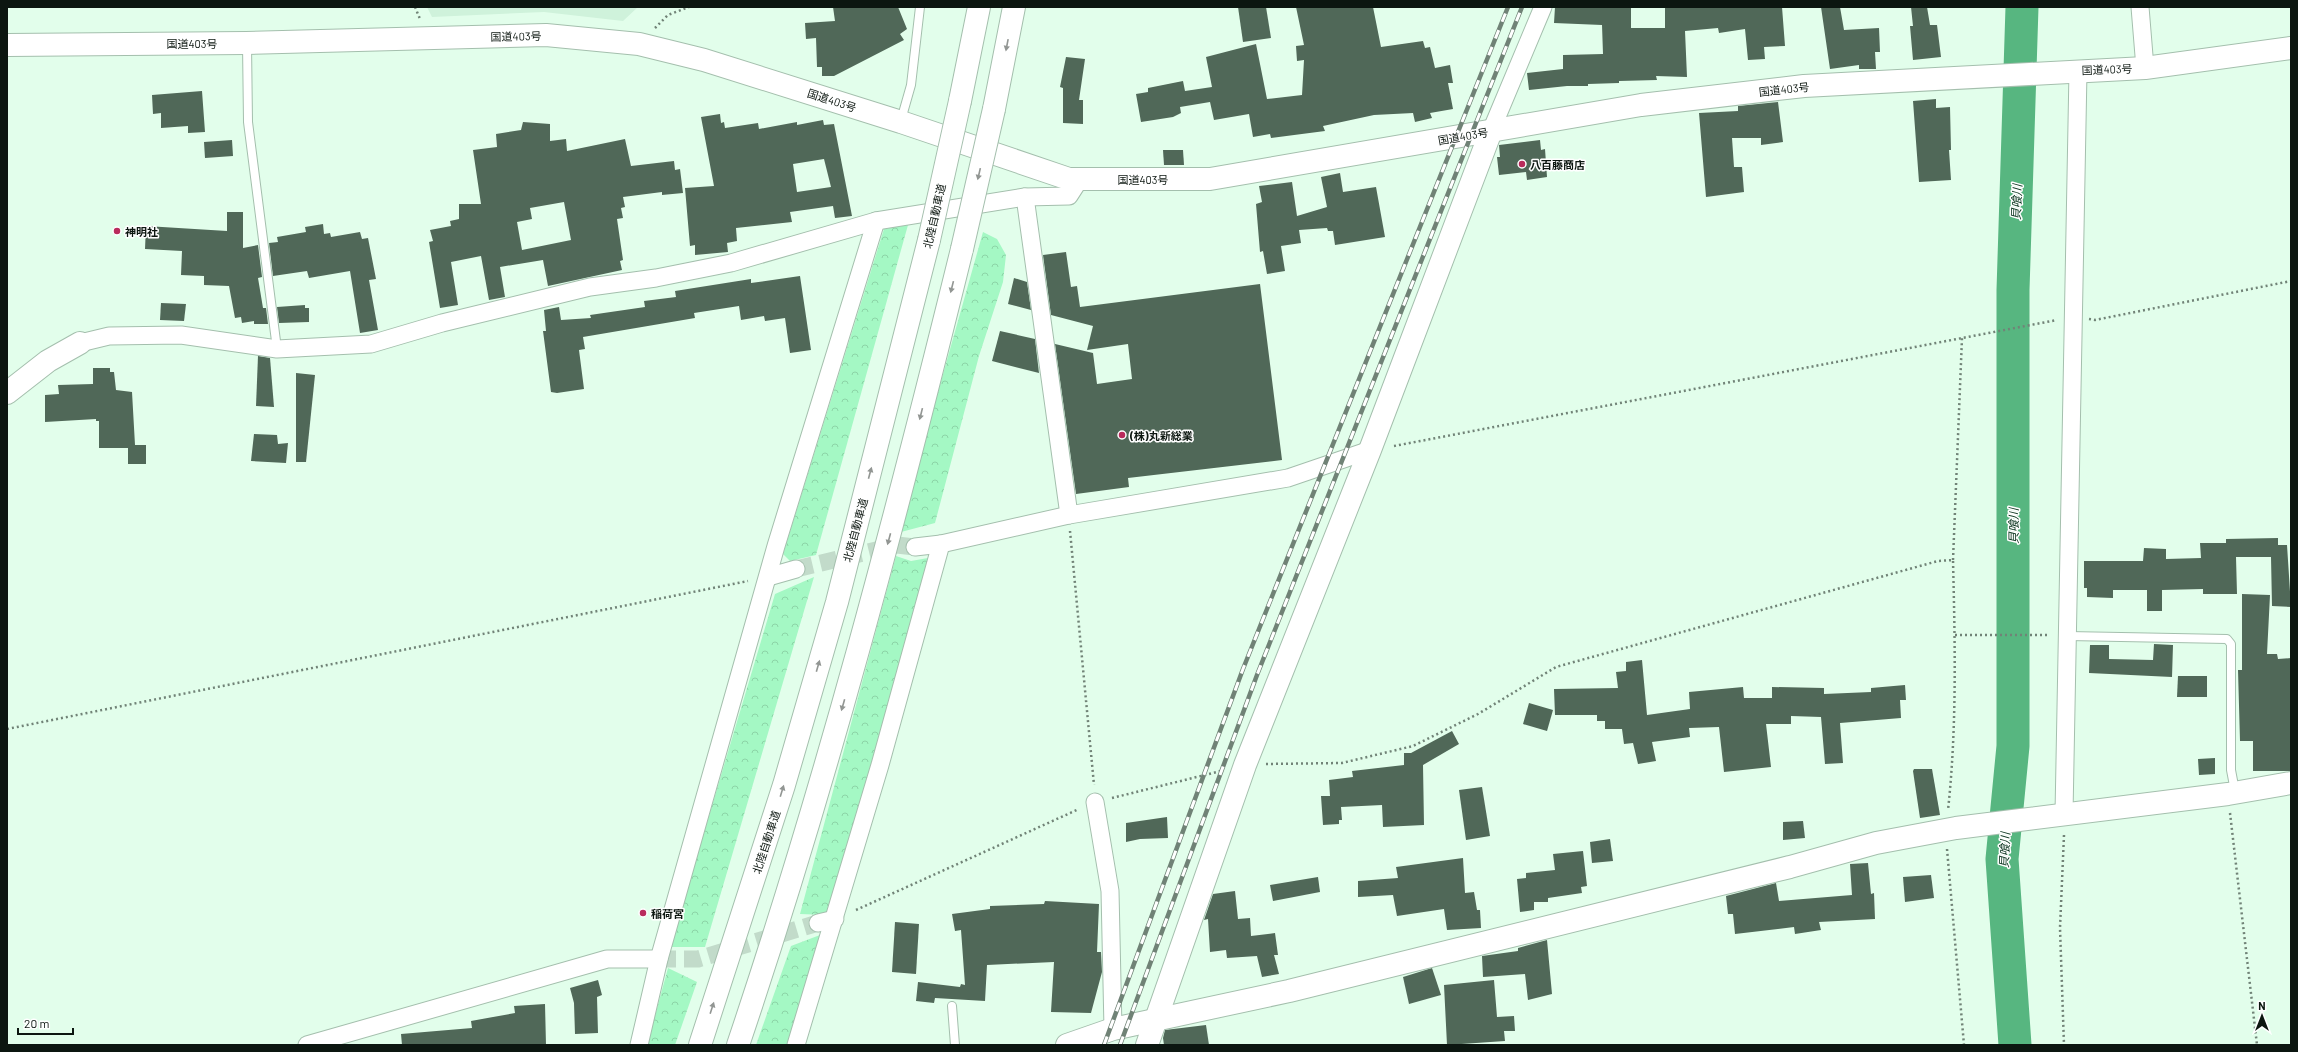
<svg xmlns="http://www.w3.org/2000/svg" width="2298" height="1052" font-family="Barlow,'Noto Sans JP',sans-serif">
<defs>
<pattern id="forest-crowns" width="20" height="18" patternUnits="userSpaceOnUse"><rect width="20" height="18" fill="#a4f8c4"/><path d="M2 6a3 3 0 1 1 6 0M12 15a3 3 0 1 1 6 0" fill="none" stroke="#8cd4a7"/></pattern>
</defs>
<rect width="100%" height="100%" fill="#e2feeb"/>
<path fill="#cff2db" d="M427,7H638L623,21L544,12L432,17Z"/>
<g fill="url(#forest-crowns)">
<path d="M908,225L816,555L790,561L783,554L884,229Z"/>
<path d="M983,232L997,239L1006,255L1003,282L979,356L935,523L901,532L902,520Z"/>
<path d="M896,556L911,561L928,558L873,764L826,915L800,914Z"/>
<path d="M814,577L705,947H670L775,594Z"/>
<path d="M820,935L787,1045H756L791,946Z"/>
<path d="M668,968L697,982L675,1045H647Z"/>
</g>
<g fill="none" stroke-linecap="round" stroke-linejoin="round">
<path stroke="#57b680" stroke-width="33" d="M2015,1045L2002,859L2013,746V290L2022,7"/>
</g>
<g fill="#506858" fill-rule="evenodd">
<path d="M833,7H898L907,29L900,34L904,40L834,76H822V67H817L816,38L806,39L805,23L835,21Z"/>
<path d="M1238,7H1266L1271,38L1243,42Z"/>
<path d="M1296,7H1373L1381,47L1423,41L1425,48L1430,47L1435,68L1450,65L1453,83H1448L1453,109L1430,113L1432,118L1415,122L1413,113L1374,115L1323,126L1325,131L1271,138L1270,134L1253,137L1249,114L1214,120L1210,102L1180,107L1181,113L1173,117L1141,122L1136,94L1148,92V88L1183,81L1185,91L1212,87L1206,57L1256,44L1267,99L1302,95L1304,60L1297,61L1296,46L1304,45Z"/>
<path d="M1555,7H1631V28H1665V7H1782L1785,46L1764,47L1765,59L1748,60L1745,29L1719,33L1718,28L1685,31L1687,77L1656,76L1657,80L1619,81V83L1588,84V86H1567L1529,90L1527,73L1563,69V55L1603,54L1602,25L1554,23Z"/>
<path d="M1821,7H1840L1844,30L1879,28L1880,52H1875L1876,69H1859V65L1830,69Z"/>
<path d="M1911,7H1927L1930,25H1937L1941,57L1913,60L1910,26H1913Z"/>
<path d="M1066,57L1085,59L1079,100H1083V124L1063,123V88L1060,87Z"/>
<path d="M202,91L205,132L188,133V126L161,128V113L153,114L152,95Z"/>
<path d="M1936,99V108L1950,107L1951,150H1949L1951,180L1919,182L1913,101Z"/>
<path d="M1778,102L1783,142L1761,145V138H1732L1734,167H1742L1744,192L1706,197L1699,113L1738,111V106Z"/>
<path d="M720,114L721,123L724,122L725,128L758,123L759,129L797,122V125L823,120L824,125L834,124L852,216L835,218L833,206L790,212L792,222L736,228L737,241L727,243L728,252L695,255V245L690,246L685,188L714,186L701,117ZM824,159L831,187L797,192L793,164Z"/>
<path d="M523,122L550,124V141L566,139L567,151L625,139L631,166L674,161L675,170L680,169L683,193L662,195V192L623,197L625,207L621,208L623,218L617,219L623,260L620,261L622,270L548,286L543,260L500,267L505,297L489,300L481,256L451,262L458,305L440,308L429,242L433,241L430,230L451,226L450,221L459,219V204H481L473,150L497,147L496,134L521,130ZM564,202L571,240L522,250L517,222L532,219L530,208Z"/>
<path d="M232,140L233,156L205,158L204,142Z"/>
<path d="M1540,140L1541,150L1545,149L1547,177L1527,180L1526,172L1499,175L1497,157H1500L1499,145Z"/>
<path d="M1163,150H1183L1184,165H1164Z"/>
<path d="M1340,173L1343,192L1376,187L1385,237L1335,245L1333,231H1328L1327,228L1299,230L1301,243L1281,246L1285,271L1267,274L1263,251L1260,252L1256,204L1262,202L1259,186L1292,182L1297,216L1327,207L1321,177Z"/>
<path d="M227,212H243V248L258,245L262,277L258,278L263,308H266L268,324H254V321L242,323L241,317L235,318L229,286L204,285V276L181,275L182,251L145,249L146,226L227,231Z"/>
<path d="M323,224L324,234L330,233L331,237L360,232L362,239L368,238L376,279L369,280L378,330L360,333L350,271L309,278L307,271L273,276L269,243L278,242L277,237L306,232L305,227Z"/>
<path d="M1066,252L1071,287L1077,286L1080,307L1260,284L1282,460L1128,478L1129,487L1076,494L1055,344L1093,353L1097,384L1132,379L1128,344L1087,350L1093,326L1051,315L1043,255Z"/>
<path d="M800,276L811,350L790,353L785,318L765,321L764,316L741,320L739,306L694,313L695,318L583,337L585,349L579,350L584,389L557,393L551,392L543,331H546L544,310L559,307L561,320L591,318L590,315L645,307L644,301L676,297L675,291L751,279V283Z"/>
<path d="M1014,278L1027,282L1031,310L1008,304Z"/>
<path d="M161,303L186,304L184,321L160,320Z"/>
<path d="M305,305V308H309V322L279,323L277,307Z"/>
<path d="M1000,331L1035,339L1039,373L992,361Z"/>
<path d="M258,356L270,358L274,407L256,406Z"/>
<path d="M93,368H110V372H114L116,390L132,392L135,445H146V464H128V448H99V421H96V419L45,422V395L59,394L58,385L93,384Z"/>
<path d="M296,373L315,375L306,462H296Z"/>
<path d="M254,434L277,435L278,444L288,443L286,463L251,461Z"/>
<path d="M2278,538V545H2287L2291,607L2272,606L2271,557H2236L2237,594H2203V589L2162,590V611H2147V590H2113V598L2087,597V588H2084V561H2143L2144,548L2166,549V559L2201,558L2200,543H2226V539Z"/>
<path d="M2242,594L2270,595L2267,654H2277L2278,659L2291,658V771H2253V741H2240L2238,670H2242Z"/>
<path d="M2154,644L2173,645L2172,677L2089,673L2090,645H2109V659L2153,660Z"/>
<path d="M1642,660L1647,715L1690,709L1689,692L1743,687L1744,698H1772V687L1824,688V694L1871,692V688L1905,685L1906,700H1900L1901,718L1840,723L1843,763L1825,764L1821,717L1791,716V724H1766L1771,767L1724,772L1719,727L1689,728L1690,737L1652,742L1656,761L1638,764L1633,743L1624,744L1622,729H1605V721H1597V715H1555L1554,689L1618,688L1616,672L1626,671V662Z"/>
<path d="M2178,676H2207V697H2177Z"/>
<path d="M1529,703L1553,710L1547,731L1523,724Z"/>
<path d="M1452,731L1459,744L1423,765L1424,825L1383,827L1382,805L1341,807L1342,820H1339V824L1323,825L1321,796H1330L1329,780L1353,777L1352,771L1404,765V753H1411Z"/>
<path d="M2215,758V774L2199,775L2198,759Z"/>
<path d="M1914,769H1932L1940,815L1920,818L1913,771Z"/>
<path d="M1482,787L1490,836L1466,840L1459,790Z"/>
<path d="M1167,817L1168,838L1140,839L1126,842V823Z"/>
<path d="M1803,821L1805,838L1783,840V822Z"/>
<path d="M1610,839L1613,861L1592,863L1590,842Z"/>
<path d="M1583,851L1587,886L1581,887L1582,893L1548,898V902H1534V910L1520,912L1517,879L1526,878V873L1555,870L1553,854Z"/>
<path d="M1463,858L1465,893L1474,892L1477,910H1480L1481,928L1447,930L1444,909L1397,916L1393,895L1358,897V881L1398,878L1396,867Z"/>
<path d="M1868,863L1871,894L1874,893L1875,919L1819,922L1821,930L1795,934L1794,927L1735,934L1733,914H1728L1726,896L1776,883L1779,901L1852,895L1850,864Z"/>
<path d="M1931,875L1934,898L1905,902L1903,877Z"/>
<path d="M1318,877L1320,892L1273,901L1270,885Z"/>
<path d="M1235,891L1238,919L1250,918L1251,936L1275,933L1278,955H1274L1279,974L1262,977L1257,956L1227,958L1226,950L1210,952L1208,919L1204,920L1213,894Z"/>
<path d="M1045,901L1099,904L1097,952H1101L1102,972L1091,1013L1051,1012L1054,962L987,965L985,1001L935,998L934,1003L916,1001L918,982L960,987L961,984L965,985L961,930L955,931L952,914L990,909V906L1044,904Z"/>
<path d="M895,922L919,924L916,974L892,972Z"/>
<path d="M1547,940L1552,994L1528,1000L1525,974L1483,977L1482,956L1518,951V948Z"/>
<path d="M1432,968L1441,995L1409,1004L1403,977Z"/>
<path d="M598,980L602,995L597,997L598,1033L575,1034L574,1003L570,988Z"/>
<path d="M1494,980L1497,1017L1514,1016L1515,1031H1504L1505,1041L1447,1045L1444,985Z"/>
<path d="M545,1004L546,1045H402L401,1034L472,1028L471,1021L515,1013L514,1006Z"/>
<path d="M1206,1025L1209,1045H1164L1163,1038L1165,1030Z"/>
</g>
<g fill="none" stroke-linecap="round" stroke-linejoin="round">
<g stroke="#c2dbca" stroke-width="17" stroke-dasharray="17 8" stroke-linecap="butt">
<path d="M796,569L897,545L915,547"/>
<path d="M659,959H698L818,923"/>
</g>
<g stroke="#a4bfad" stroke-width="10">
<g id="lane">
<path d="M247,44L248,122L277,349"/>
<path d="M901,120L911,85L920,7"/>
<path d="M2068,636L2227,639L2231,644V770L2235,791"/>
<path d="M952,1006L955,1045"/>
</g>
</g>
<g stroke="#a4bfad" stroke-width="19">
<g id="street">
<path d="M2140,7L2145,68"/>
<path d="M1491,131L1543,7"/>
<path d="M1025,197L1069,515"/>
<path d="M80,343L109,336L181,335L277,349L371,344L442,323L590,287L656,278L731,263L876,221L1025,197L1069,196L1080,179"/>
<path d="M915,547L941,544L1069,515L1288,478L1370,450"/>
<path d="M768,577L796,569"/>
<path d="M1095,802L1110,891L1113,1029"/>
<path d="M2064,814L2078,71"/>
<path d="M818,923L835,919"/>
<path d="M307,1045L607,959H659"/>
<path d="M639,1045L659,959L776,546L876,221"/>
<path d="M796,1045L880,765L941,544"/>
</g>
</g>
<g stroke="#a4bfad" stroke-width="24">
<g id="secondary">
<path d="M7,393L48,361L80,343"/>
<path d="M1067,1045L1113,1029L1289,991L1790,867L1876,843L1956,828L2228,794L2291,783"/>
<path d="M1147,1045L1245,765L1370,450L1491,131"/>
</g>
</g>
<g stroke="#a4bfad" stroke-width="24">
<g id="highway">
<path d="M7,45L246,43L546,35L639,44L704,60L901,122L1069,179H1210L1641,105L1804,86L2145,68L2291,48"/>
<path d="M960,101L979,7"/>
<path d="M994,109L1014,7"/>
<path d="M700,1045L784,785L837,602L929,240"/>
<path d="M738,1045C826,784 896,517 962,249"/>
</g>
</g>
<g stroke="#718377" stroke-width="2.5" stroke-dasharray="2 3" stroke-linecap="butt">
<path d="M415,7L420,19"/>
<path d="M655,28L668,15L689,7"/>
<path d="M2089,319L2095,320L2291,281"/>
<path d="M1394,446L2057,320"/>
<path d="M1070,531L1094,785"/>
<path d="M1953,560L1962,338"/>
<path d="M1955,635H2050"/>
<path d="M7,729L748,581"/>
<path d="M1266,764L1342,763L1413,746L1478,714L1556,667L1938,561L1953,560C1955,643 1957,727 1948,810"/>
<path d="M1112,798L1221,771"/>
<path d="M2230,813L2257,1045"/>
<path d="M2064,835L2060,928L2064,1045"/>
<path d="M1947,849L1964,1045"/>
<path d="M856,910L1079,809"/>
</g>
<use href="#lane" stroke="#fff" stroke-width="8"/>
<use href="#street" stroke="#fff" stroke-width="17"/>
<use href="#secondary" stroke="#fff" stroke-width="22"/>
<use href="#highway" stroke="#fff" stroke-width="22"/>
<g stroke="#708276" stroke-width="4.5">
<g id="rail">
<path d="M1104,1045L1243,669L1508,7"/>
<path d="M1120,1045L1257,675L1522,7"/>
</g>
</g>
<use href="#rail" stroke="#fff" stroke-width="3" stroke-dasharray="9" stroke-linecap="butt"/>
<g stroke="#a4bfad" stroke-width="24" stroke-linecap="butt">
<g id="highway-bridge">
<path d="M929,240L960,101"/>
<path d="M962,249L994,109"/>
</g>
</g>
<use href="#highway-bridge" stroke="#fff" stroke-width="22"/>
</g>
<defs><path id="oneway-solid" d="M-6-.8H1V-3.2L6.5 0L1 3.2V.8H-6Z"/></defs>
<g fill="#929693">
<use href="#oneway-solid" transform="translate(1007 45) rotate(101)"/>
<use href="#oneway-solid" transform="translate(979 174) rotate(103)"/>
<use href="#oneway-solid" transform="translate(952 287) rotate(104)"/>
<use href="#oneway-solid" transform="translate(921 414) rotate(104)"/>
<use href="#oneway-solid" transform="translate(870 473) rotate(-75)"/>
<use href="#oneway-solid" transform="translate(889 539) rotate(105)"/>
<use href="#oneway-solid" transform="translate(818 666) rotate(-74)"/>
<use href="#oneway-solid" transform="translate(843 705) rotate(106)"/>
<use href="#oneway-solid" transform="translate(782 791) rotate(-73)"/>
<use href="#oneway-solid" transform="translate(712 1008) rotate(-72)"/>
</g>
<g fill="#b92b5c" stroke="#fff" stroke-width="1.5">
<circle cx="1522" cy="164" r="4"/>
<circle cx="117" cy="231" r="4"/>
<circle cx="1122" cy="435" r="4"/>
<circle cx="643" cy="913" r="4"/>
</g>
<g text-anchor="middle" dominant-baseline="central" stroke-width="3" stroke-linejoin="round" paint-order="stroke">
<g font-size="11" fill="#0c1610" stroke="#fff">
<text transform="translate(516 36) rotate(-1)">国道403号</text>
<text x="192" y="43">国道403号</text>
<text transform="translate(2107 69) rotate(-2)">国道403号</text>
<text transform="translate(1784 89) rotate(-6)">国道403号</text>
<text transform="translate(832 100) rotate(18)">国道403号</text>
<text transform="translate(1463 136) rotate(-10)">国道403号</text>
<text x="1143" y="179">国道403号</text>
<text transform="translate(934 216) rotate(-77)">北陸自動車道</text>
<text transform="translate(855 530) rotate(-75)">北陸自動車道</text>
<text transform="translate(766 842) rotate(-72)">北陸自動車道</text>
</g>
<g font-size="11" font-weight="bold" fill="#0c1610" stroke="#fff" text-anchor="start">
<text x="1530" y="164">八百藤商店</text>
<text x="125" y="231">神明社</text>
<text x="1130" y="435">(株)丸新総業</text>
<text x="651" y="913">稲荷宮</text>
</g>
<g font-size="12" font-style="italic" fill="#0a341e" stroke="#fff">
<text transform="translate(2016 202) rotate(-88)">貝喰川</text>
<text transform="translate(2013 526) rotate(-90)">貝喰川</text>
<text transform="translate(2004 850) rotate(-88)">貝喰川</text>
</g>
</g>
<rect width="2298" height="1052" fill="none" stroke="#0c1610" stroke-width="16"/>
<g transform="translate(2262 1016)" stroke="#ffffff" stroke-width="3" paint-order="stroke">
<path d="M0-3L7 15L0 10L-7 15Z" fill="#0c1610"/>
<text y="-6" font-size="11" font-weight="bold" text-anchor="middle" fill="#0c1610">N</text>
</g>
<path d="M18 1028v6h55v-6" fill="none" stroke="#0c1610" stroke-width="2"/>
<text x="24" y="1028" font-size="12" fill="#0c1610" stroke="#ffffff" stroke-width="3" paint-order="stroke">20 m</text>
</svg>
